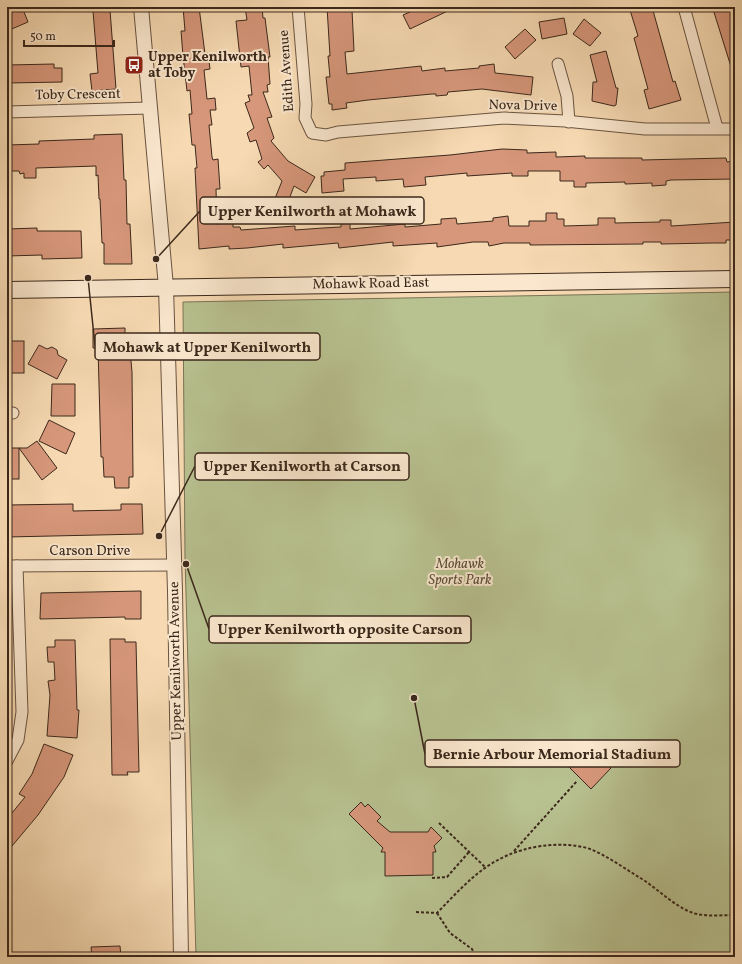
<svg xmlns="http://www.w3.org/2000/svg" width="742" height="964" font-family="Vollkorn,serif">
<rect width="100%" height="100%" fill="#f7dab3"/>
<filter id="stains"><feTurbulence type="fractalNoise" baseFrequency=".005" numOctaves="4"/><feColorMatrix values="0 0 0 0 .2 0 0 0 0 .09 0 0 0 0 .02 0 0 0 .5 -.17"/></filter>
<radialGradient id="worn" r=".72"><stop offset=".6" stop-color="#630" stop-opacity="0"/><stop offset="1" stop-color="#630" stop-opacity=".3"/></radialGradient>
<path fill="#b8c190" stroke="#7a7456" d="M735,292V957H196L185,558L183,302Z"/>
<g fill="#d7977b" stroke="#3b281b">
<path d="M22,7L28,22L7,31V14Z"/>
<path d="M183,7H199L205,54L208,53L210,69L204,70L207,99L215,98L216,110H210L212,125H209L212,157L213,160L218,159L220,189H216L217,224L233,222V227H240L241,230L295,226V230L323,228L341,227V224L350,223V229L405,224V227L441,224V219L456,218L457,224L493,221V218L508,216L509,226H529V221H546V213H557V219H564V226L598,225V218H615V223L660,222V220H671V226L735,222V240H726V243H712L661,244V242H643V244L530,245V243H504L489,246L488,242H473L437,247V243L393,246V242L339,248L338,243L283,248V244L247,248L229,249V246L199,249L195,168H197L195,145H192L189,114H192L190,90L187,91L183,56L181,31H185Z"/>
<path d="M245,7H262L263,18H265L270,57H268L270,84L267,85L268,92H263L272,117L267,118L274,138L271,141L288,161L315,177L306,193L294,186L287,205L274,201L282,181L268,165L264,169L258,162L262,159L256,140L250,142L247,133L254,128L245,103L250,101L248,95H252L249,66L241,67L236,21L247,20Z"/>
<path d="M327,7H339L340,11L352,10L354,51L345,52L347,74L421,66L422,71L445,68V71L479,68V66L494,64L495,73L533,77L531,95L482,89L448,92L447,95L436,96V94H432L368,100L346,103L347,108L332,110V104H329L326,77H330L328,56H330Z"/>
<path d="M407,7H456L410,29L403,15L410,12Z"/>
<path d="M641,7H652L673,82L675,81L681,100L649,109L644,90L648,89L634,38L638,36L630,10Z"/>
<path d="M720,7H735V69L732,70L713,9Z"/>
<path d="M110,10L116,89L92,91L90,74L98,73L93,11Z"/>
<path d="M564,18L567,34L542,39L539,22Z"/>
<path d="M584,19L601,33L590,46L573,34Z"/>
<path d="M525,29L536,40L515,59L505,47Z"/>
<path d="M606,51L616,88H618L616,105L614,106L592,101L593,82H597L590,55Z"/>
<path d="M54,64V68H62V82L7,83V65Z"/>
<path d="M122,134L124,180H126L127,224H130L132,264H104V243H102L100,199H99L98,175L96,176V166L36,168V178H24V173L20,174L19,171H7V145L39,144V141L94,139V135Z"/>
<path d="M502,149L527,150V153L556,152V157L585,156V158H642V160L726,158L727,162L735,161V179L671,180L666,181V185L652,186V183L625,184V182L586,183V187H574V181H560V171H528V176H512V173L467,176V173L425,177L426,185L404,187L403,179L376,181V177L343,179L344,191L322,193L321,176H324V172L345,170V163L450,155Z"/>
<path d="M37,228V231H81L82,258L42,259V255L7,256V229Z"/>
<path d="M125,328V350H130L132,372L133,477H129V488H115L114,477H104L103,457H101L98,348H93V329Z"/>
<rect x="7" y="341" width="17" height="32"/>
<path d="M39,345L47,349L52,347L57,350L58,355L67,360L57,379L28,364Z"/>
<path d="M52,384H75V416H51Z"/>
<path d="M49,420L75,433L66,454L39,441Z"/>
<path d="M37,441L57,468L42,480L19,448H27Z"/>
<rect x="7" y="448" width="12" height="31"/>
<path d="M73,504V511L121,510V504H142L143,534L7,537V505Z"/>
<path d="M141,591V619H125V617L40,619L41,593Z"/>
<path d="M110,639H125V642H136L139,772H127L128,775H112Z"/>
<path d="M55,640H75L77,710H79L77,738L47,736L50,695L48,681L55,680L54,662H48L47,647H55Z"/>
<path d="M44,744L73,755L64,777L38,815L7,852V809L12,813L25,797L19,794L32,774Z"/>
<path d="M588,746L611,768L591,789L568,766Z"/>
<path d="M361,802L365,807L368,804L381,817L377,821L390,832H428L431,827L442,838L434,846L436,852H433V875L385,876V852H381L383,848L349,814Z"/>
<path d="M120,946L121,957H92L91,947Z"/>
</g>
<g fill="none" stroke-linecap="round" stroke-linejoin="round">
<g stroke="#6a5441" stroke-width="13">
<g id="minor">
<path d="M298,7L306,104L305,118L312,133L326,135L338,132L504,118L565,121L645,129H735"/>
<path d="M684,7L717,128"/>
<path d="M558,64L567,96L569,122"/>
<path d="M7,112L149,108"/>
<path d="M7,413H13"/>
<path d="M7,566L174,565"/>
<path d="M7,761L18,740L22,712L17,566"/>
</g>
</g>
<g stroke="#6a5441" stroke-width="16">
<path id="tertiary" d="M141,7L166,287L175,591L181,957"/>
</g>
<g stroke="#3b281b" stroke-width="18">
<path id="secondary" d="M7,290L735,279"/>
</g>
<g stroke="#3b281b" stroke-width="2" stroke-dasharray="3 2" stroke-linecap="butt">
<path d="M439,823L485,867"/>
<path d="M514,851L577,781"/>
<path d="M432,878L447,877L469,852"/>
<path d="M416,912L437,913C471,878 491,854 541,846C557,844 575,844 590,849C608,856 625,869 642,879C659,890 674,906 693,913C706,917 722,915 735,915"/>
<path d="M437,913L450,933L472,949L476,957"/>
</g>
<use href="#minor" stroke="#fae7ce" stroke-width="11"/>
<use href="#tertiary" stroke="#fae7ce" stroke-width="14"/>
<use href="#secondary" stroke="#fae7ce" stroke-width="16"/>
</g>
<defs>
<g id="bus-square" transform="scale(1)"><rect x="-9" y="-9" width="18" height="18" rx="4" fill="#8f2418" stroke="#fae7ce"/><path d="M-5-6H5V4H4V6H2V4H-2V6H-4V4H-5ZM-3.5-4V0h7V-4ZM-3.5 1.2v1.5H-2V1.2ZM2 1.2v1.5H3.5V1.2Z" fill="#fff"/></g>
</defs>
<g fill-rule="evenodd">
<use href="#bus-square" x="134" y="65"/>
</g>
<g text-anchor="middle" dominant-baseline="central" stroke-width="4" stroke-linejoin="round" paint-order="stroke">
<g font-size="14" font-weight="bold" fill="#3b281b" stroke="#fae7ce" text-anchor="start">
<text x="148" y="57">Upper Kenilworth<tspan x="148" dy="16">at Toby</tspan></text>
</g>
<g font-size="14" fill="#3b281b" stroke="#fae7ce">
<text transform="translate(287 71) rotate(-94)">Edith Avenue</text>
<text transform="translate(78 95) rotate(-1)">Toby Crescent</text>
<text transform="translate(523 106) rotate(1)">Nova Drive</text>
<text transform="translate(371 284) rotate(-1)">Mohawk Road East</text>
<text x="90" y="551">Carson Drive</text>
<text transform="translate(176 661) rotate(-91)">Upper Kenilworth Avenue</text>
</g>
<g font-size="14" font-style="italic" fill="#5a4e38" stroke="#fae7ce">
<text x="460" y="564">Mohawk<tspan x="460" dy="16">Sports Park</tspan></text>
</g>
</g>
<path fill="none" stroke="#3b281b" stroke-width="1.5" d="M156 259L200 211M88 278L95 346M159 536L195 466M186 564L209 629M414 698L425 754"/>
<g fill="#3b281b" stroke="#fae7ce" stroke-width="1.5">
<circle cx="156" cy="259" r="4"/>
<circle cx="88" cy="278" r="4"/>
<circle cx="159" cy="536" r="4"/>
<circle cx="186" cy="564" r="4"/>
<circle cx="414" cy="698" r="4"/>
</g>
<g fill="#fae7ce" stroke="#3b281b" stroke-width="1.5">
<rect x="200" y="197" width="224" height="27" rx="4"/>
<rect x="95" y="333" width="225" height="27" rx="4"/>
<rect x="195" y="453" width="214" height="27" rx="4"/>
<rect x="209" y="616" width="262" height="27" rx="4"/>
<rect x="425" y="740" width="255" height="27" rx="4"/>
</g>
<g font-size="15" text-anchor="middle" font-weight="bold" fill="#3b281b">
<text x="312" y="216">Upper Kenilworth at Mohawk</text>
<text x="207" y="352">Mohawk at Upper Kenilworth</text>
<text x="302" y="471">Upper Kenilworth at Carson</text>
<text x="340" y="634">Upper Kenilworth opposite Carson</text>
<text x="552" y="759">Bernie Arbour Memorial Stadium</text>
</g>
<rect width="742" height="964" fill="none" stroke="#f7dab3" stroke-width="24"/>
<rect x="8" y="8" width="726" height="948" fill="none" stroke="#3b281b" stroke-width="2"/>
<rect x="12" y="12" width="718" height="940" fill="none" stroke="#3b281b"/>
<path d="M24 40v6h90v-6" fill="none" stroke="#3b281b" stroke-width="2"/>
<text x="30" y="40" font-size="12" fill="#3b281b" stroke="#fae7ce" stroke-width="3" paint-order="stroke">50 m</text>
<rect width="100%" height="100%" filter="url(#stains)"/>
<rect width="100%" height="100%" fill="url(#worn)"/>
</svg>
